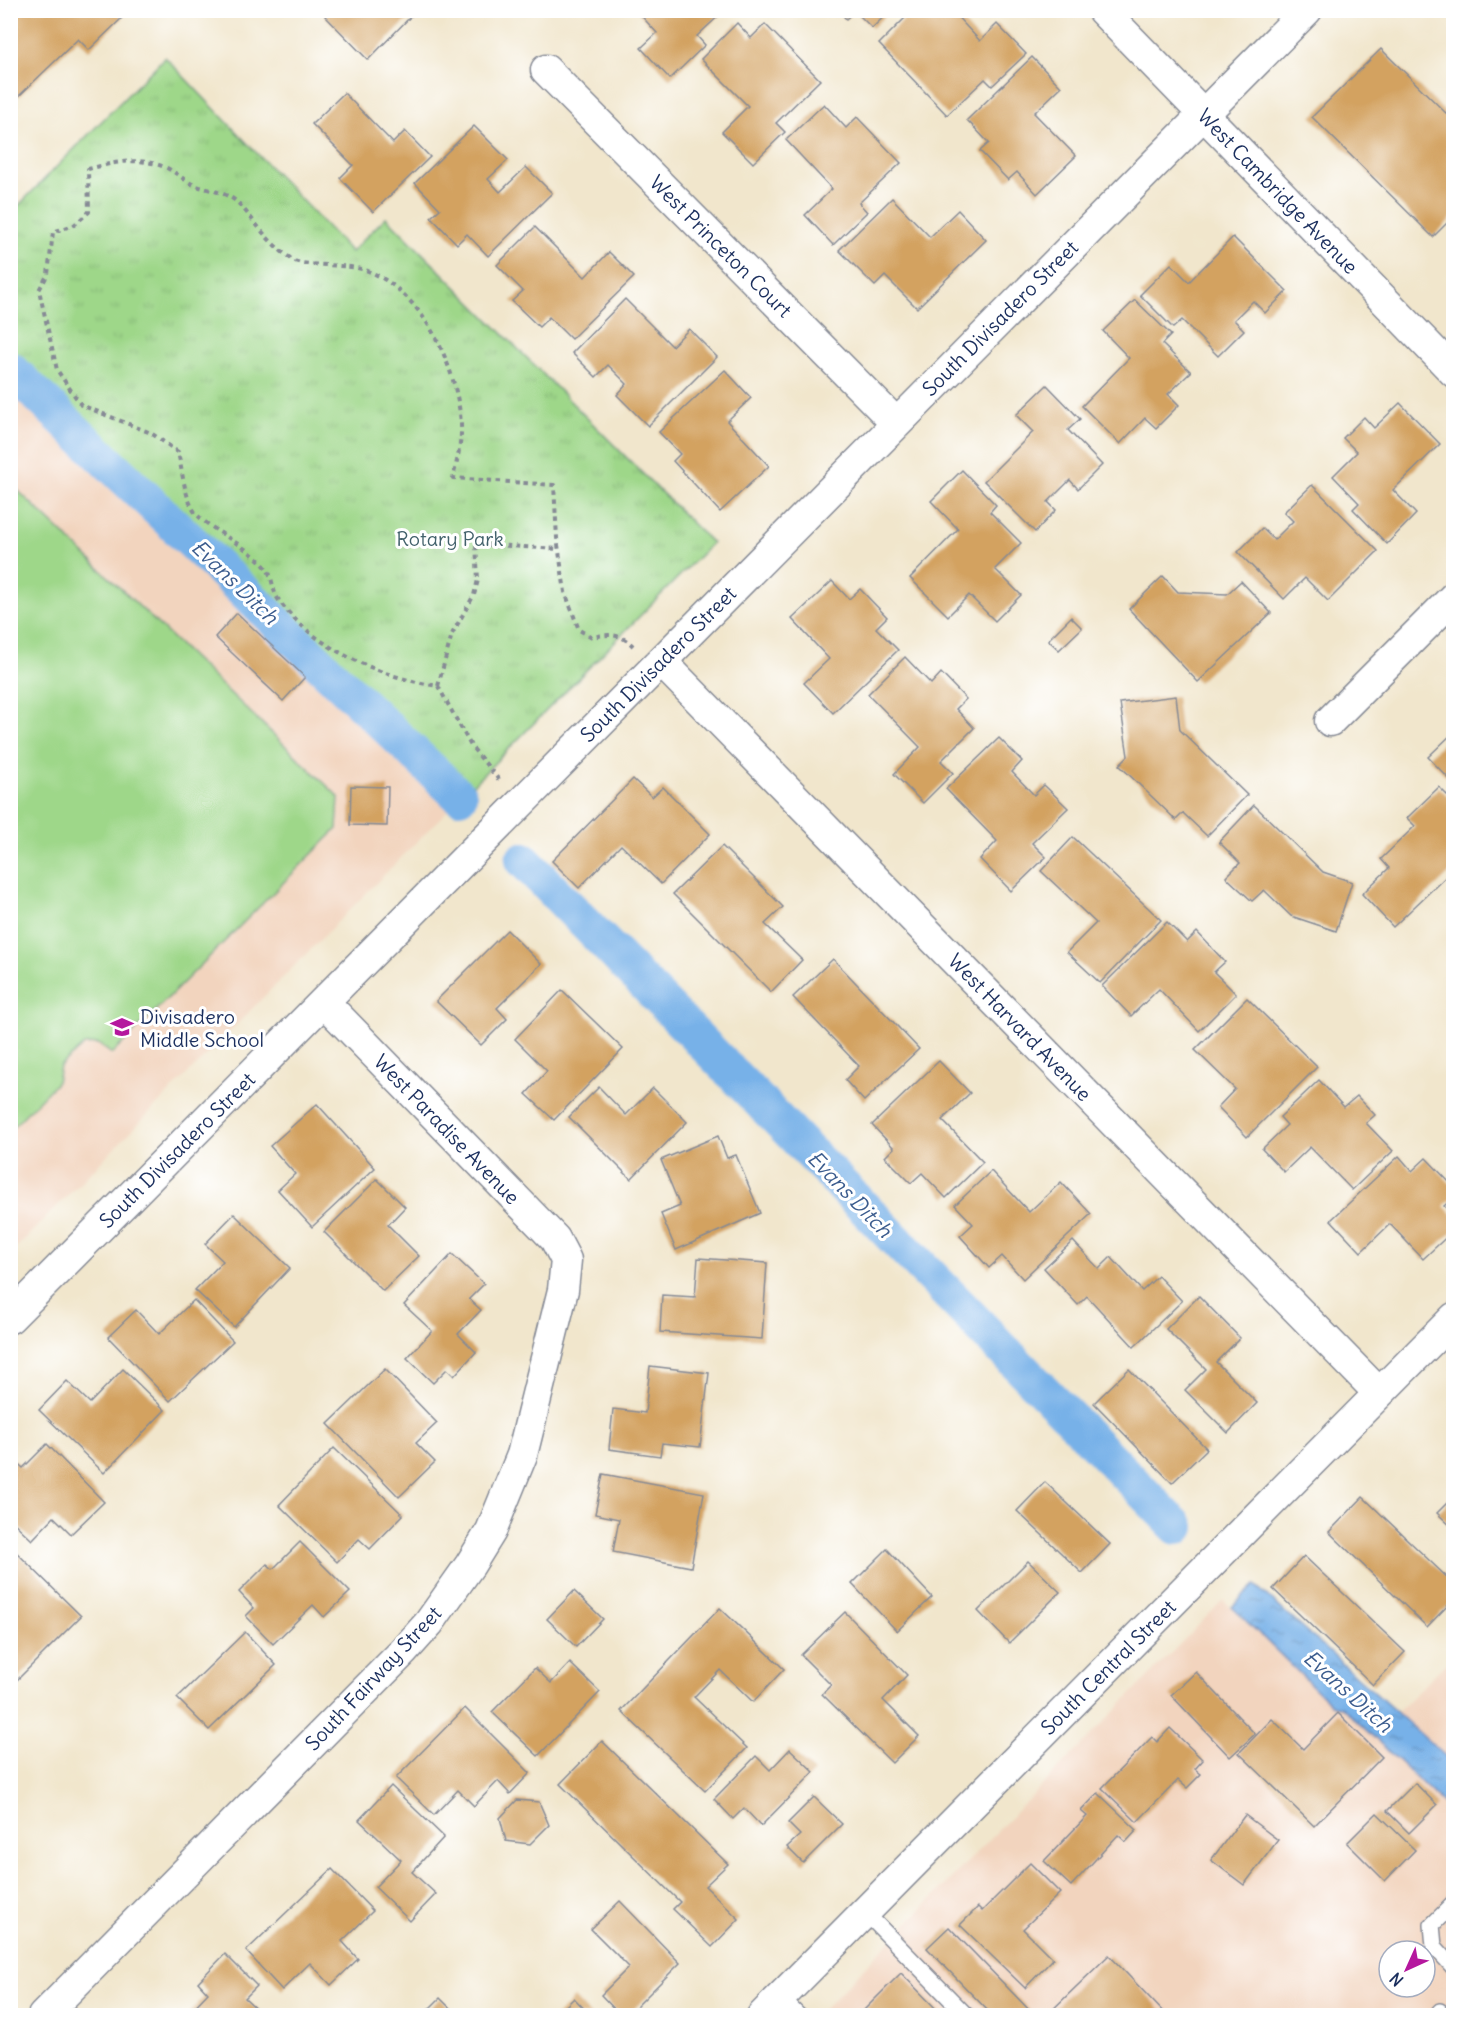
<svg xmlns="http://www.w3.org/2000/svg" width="1464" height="2026" font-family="Delius,sans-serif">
<defs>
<pattern id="park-tufts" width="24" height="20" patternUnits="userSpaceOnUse" patternTransform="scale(1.5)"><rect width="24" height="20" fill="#9ed789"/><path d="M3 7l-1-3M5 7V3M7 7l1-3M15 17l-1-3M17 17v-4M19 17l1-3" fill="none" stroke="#88b979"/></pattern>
<pattern id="water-ripples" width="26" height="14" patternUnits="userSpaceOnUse" patternTransform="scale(1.5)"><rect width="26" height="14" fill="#77b1e8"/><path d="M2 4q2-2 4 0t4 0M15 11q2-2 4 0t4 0" fill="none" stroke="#6190bf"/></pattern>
</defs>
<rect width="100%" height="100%" fill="#fff"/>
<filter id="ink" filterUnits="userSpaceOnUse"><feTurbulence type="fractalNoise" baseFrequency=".0167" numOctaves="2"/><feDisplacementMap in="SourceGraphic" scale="12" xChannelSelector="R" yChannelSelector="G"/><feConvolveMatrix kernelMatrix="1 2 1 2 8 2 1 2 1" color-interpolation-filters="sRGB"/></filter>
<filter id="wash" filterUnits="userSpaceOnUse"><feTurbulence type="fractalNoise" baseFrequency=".008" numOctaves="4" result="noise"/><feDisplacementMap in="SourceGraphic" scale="24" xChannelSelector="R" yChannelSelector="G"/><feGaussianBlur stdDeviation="1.35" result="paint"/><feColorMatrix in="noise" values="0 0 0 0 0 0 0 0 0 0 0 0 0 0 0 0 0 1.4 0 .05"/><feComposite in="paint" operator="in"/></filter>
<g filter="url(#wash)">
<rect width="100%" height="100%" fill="#f1e6cc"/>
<g fill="#f2d4be" fill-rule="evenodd">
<path d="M10,353L457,801L11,1253H10Z"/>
<path d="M1223,1600L1330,1703L1342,1707L1453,1813V2015L817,2016ZM1389,1951H1425V1987H1389Z"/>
<path d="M1453,1656V1763L1396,1713Z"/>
</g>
<path fill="url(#park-tufts)" stroke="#5c8374" stroke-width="1.5" d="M165,57L351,252L386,217L712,543L457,801L11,353V213Z"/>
<path fill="#9ed789" stroke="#5c8374" stroke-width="1.5" d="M10,483L339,797L337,829L112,1054L98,1044L84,1045L60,1066L57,1082L11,1129Z"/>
<path fill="url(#water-ripples)" stroke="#4970a3" stroke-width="1.5" d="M1255,1585L1453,1763V1813L1342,1707L1331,1704L1232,1607Z"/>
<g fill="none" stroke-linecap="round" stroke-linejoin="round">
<g stroke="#77b1e8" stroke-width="36">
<path d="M10,369L459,796"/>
<path d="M523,860L1177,1527"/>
</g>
</g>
<g id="blocks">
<g fill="#d3a261">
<path d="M10,10H116L122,18L89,50L78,39L19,96L10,87Z"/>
<path d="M330,10H417L368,60L325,16Z"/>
<path d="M636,10H725L697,36L705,45L670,79L641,48L657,33Z"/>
<path d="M838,10H891L872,28L855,11L846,19Z"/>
<path d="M913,10H951L980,41L997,24L1026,54L992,86L985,79L947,115L879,44Z"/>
<path d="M737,23L751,38L765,24L820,80L776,123L785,132L753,163L722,132L748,106L701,59Z"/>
<path d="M1381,49L1454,121V216L1433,237L1312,117Z"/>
<path d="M1032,57L1061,87L1034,113L1076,156L1037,194L1017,172L1008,180L980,151L989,143L967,120Z"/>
<path d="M344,93L393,143L405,131L430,157L373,212L340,178L353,165L312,124Z"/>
<path d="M824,104L846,128L857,117L901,163L859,203L867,212L833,245L805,215L832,189L786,140Z"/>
<path d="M474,126L508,160L488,179L500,192L526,167L552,193L488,256L467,234L457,244L431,217L440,209L415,183Z"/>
<path d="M892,198L930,237L958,210L986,240L917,308L885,276L875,286L839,250Z"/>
<path d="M535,227L585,277L609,252L634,277L571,339L549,317L539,327L512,301L523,291L497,265Z"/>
<path d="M1233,237L1287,291L1265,313L1253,301L1234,320L1244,330L1218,356L1182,320L1173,328L1140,295L1171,264L1189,282Z"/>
<path d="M625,299L672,346L689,329L717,357L648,426L617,395L627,384L608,365L596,377L572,353Z"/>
<path d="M1135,300L1171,335L1162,344L1191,372L1168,394L1179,405L1156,428L1145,418L1120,444L1082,406L1129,358L1103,331Z"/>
<path d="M725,370L751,398L727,421L769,466L720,512L673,461L680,454L659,432Z"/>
<path d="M1047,385L1080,419L1068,430L1102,465L1078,489L1070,480L1048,502L1056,510L1035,532L984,481L1033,432L1016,415Z"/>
<path d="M1400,403L1440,444L1393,490L1416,514L1387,544L1353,509L1359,503L1333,476L1357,452L1343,438L1364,417L1374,428Z"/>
<path d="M962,470L996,505L990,512L1021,543L995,569L1021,595L995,621L969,595L948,616L910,578L958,529L931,501Z"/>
<path d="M1312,485L1378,551L1328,601L1305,578L1284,599L1238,552L1262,528L1274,540L1293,521L1284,512Z"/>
<path d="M1163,576L1178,592L1227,594L1241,581L1271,613L1198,682L1129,609Z"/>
<path d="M832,581L849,599L860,589L887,617L876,628L898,650L833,713L804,683L829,659L792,619Z"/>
<path d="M237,613L305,677L283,701L215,637Z"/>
<path d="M1071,617L1082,628L1059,650L1048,640Z"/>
<path d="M905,657L931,684L941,673L966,699L956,709L974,728L941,761L953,773L923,803L894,774L920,747L868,694Z"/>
<path d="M1176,696L1180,730L1247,795L1207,836L1183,813L1176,820L1119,765L1128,756L1120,703Z"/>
<path d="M1454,732V784L1428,757Z"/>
<path d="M999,738L1022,761L1012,772L1034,795L1044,785L1068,808L1032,843L1046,857L1011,891L980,859L997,841L946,789Z"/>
<path d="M633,779L652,797L663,787L710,834L661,884L621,845L579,888L552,861Z"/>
<path d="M351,786L388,787L387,826L350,825Z"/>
<path d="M1439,787L1454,802V869L1393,927L1362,894L1389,868L1381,859L1415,826L1407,818Z"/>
<path d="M1254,805L1323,872L1352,882L1336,931L1291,916L1264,890L1252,901L1226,877L1240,863L1219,842Z"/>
<path d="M1073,837L1161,920L1100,983L1067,952L1096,923L1041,871Z"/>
<path d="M722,846L783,907L765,924L802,960L771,992L673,894Z"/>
<path d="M1167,922L1187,942L1197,932L1225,962L1214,972L1236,994L1199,1031L1159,989L1131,1016L1102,986Z"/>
<path d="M507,930L541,964L497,1008L507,1019L481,1045L436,1001Z"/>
<path d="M833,959L919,1049L864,1101L845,1080L859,1066L793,997Z"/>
<path d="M562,990L623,1049L554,1120L526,1094L547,1071L515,1039Z"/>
<path d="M1247,998L1317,1067L1247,1137L1218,1107L1235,1089L1195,1050Z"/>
<path d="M939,1061L970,1093L942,1120L983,1162L946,1198L922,1173L911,1183L885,1157L894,1148L872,1125Z"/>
<path d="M1319,1080L1344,1107L1357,1096L1375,1115L1366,1123L1393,1151L1352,1190L1310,1147L1284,1172L1262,1149L1287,1125L1280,1117Z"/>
<path d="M599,1087L626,1115L653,1088L687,1122L631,1179L569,1117Z"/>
<path d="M317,1104L375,1168L312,1227L278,1190L295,1174L270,1146Z"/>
<path d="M718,1136L727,1158L736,1155L760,1213L676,1250L661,1214L680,1206L661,1160Z"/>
<path d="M1399,1156L1412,1171L1426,1158L1454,1187V1197L1444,1206L1454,1216V1230L1423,1259L1390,1224L1361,1252L1331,1220Z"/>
<path d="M991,1171L1029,1212L1061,1182L1091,1214L1023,1279L1002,1256L989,1268L960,1236L973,1224L955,1205Z"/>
<path d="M377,1179L405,1207L388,1225L419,1256L383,1291L324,1232Z"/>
<path d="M234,1214L290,1268L234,1327L195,1290L223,1261L205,1244Z"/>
<path d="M1073,1241L1099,1269L1111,1257L1142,1291L1158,1276L1182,1301L1134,1347L1087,1296L1078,1305L1044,1268Z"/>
<path d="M452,1254L484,1284L469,1299L481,1310L458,1334L476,1352L454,1376L447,1369L433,1383L407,1358L432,1331L404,1305Z"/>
<path d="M698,1258L767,1263L762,1339L660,1332L662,1295L695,1297Z"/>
<path d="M1199,1296L1240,1338L1216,1362L1257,1403L1228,1433L1185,1390L1206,1369L1166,1329Z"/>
<path d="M194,1300L233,1341L170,1401L108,1337L136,1310L159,1334Z"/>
<path d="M650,1366L709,1373L700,1447L662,1443L660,1456L609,1449L613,1409L645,1413Z"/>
<path d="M123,1369L165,1410L104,1473L39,1410L67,1381L90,1403Z"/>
<path d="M385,1369L437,1423L416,1443L435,1462L399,1497L328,1424Z"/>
<path d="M1129,1369L1207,1449L1172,1483L1094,1403Z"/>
<path d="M47,1444L104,1502L71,1534L54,1517L32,1540L10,1519V1456L23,1468Z"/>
<path d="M334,1448L403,1515L370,1549L359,1539L337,1562L279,1505Z"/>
<path d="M603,1474L704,1493L691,1567L613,1552L619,1519L595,1514Z"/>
<path d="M1045,1482L1110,1544L1082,1573L1017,1511Z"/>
<path d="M1454,1496V1529L1437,1513Z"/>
<path d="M1363,1497L1454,1584V1599L1427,1627L1329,1532Z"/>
<path d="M300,1542L350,1592L324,1617L313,1605L273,1644L246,1616L254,1608L239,1592L267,1564L273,1569Z"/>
<path d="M10,1546L81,1616L10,1687Z"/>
<path d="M887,1549L932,1597L897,1631L852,1584Z"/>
<path d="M1304,1556L1405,1652L1373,1685L1273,1589Z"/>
<path d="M1028,1561L1060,1592L1009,1643L978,1611Z"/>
<path d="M574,1591L603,1619L576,1647L547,1619Z"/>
<path d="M720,1608L784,1669L753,1702L720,1670L694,1697L747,1748L705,1791L621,1711Z"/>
<path d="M845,1612L907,1675L883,1700L919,1736L892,1763L822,1694L831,1685L801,1655Z"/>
<path d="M245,1632L276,1665L209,1730L177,1698Z"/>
<path d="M570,1663L600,1692L538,1756L492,1712L535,1668L551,1683Z"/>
<path d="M1196,1672L1255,1734L1230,1757L1171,1695Z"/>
<path d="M465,1708L530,1773L510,1794L498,1781L474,1806L458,1790L434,1815L396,1778Z"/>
<path d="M1338,1713L1382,1757L1314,1826L1239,1753L1272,1719L1303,1749Z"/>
<path d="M1170,1728L1203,1760L1195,1769L1201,1774L1187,1788L1178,1780L1137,1822L1102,1788L1152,1737L1157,1742Z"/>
<path d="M602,1741L728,1864L705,1886L739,1919L712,1947L673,1909L680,1902L560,1784Z"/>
<path d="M790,1749L814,1772L761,1826L744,1808L733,1819L714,1799L756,1756L770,1770Z"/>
<path d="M1415,1783L1437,1805L1409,1833L1387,1811Z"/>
<path d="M391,1786L444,1837L412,1872L436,1894L410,1921L375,1887L401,1860L359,1820Z"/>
<path d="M1098,1793L1137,1830L1126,1842L1118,1835L1071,1886L1044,1861L1087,1816L1081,1811Z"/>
<path d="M814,1797L842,1824L803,1863L787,1847L800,1835L788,1823Z"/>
<path d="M517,1800L539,1802L549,1825L530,1844L506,1841L500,1818Z"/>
<path d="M1377,1813L1415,1850L1385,1881L1347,1843Z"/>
<path d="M1245,1815L1278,1840L1244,1885L1211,1860Z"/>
<path d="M1030,1863L1060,1893L1023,1929L1053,1959L1025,1988L960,1925L978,1907L982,1911Z"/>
<path d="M332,1869L373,1911L342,1941L358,1959L331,1985L310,1963L282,1990L246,1951Z"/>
<path d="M620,1901L680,1963L627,2016H621L601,1995L629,1967L591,1929Z"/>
<path d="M949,1927L1035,2016H993L927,1948Z"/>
<path d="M225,1954L257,1986L245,1998L264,2016H186L208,1993L198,1982Z"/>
<path d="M1109,1955L1167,2016H1046Z"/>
<path d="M901,1973L943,2016H868L863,2011Z"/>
<path d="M440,1998L458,2016H422Z"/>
<path d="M574,1998L591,2016H556Z"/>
</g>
</g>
</g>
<g filter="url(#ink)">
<use href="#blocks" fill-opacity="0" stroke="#868a95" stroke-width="1.5"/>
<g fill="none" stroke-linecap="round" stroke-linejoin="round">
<g stroke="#868a95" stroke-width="18">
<g id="service">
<path d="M1454,1903L1432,1925L1434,1946L1454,1968"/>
<path d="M865,1912L967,2016"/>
<path d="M780,1997L799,2016"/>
<path d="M1436,2016L1440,2011"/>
</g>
</g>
<g stroke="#868a95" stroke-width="33">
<g id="minor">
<path d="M1102,10L1454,372"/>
<path d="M546,70L896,423"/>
<path d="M662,662L1379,1393"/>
<path d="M1330,721L1454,597"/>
<path d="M10,1318L1307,10"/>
<path d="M43,2016L403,1652L429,1623L470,1565L491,1531L522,1455L563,1290L566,1260L555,1239L324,1002"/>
<path d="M762,2016L1454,1318"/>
</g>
</g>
<g stroke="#868a95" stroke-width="4" stroke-dasharray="4.5 4.5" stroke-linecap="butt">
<path d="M438,686L452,634L474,595L478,580L476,544L558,549"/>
<path d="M499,780L471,746L438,686C382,678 311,647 278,599C272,590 273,578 267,569C252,547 202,527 193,509C184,493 182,470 178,452L151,433L81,405L57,370L39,290L48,274L53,232L74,225L89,212L88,169C116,162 140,156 167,168C177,173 185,181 194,185C210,191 227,191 240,205C259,226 268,243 293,260C303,267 348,263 368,271C425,294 457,368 461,424C462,442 457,461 453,478L554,485L557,538L565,592L579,630L592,637C609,634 620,633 633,646"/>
</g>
<use href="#service" stroke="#fff" stroke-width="15"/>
<use href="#minor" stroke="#fff" stroke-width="30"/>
</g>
</g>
<defs>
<g id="school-bare" transform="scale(1.8)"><path d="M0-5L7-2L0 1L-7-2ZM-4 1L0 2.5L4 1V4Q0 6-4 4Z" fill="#b5179e" stroke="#fff" stroke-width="2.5" paint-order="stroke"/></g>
</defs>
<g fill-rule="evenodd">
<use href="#school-bare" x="122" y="1027"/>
</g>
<g text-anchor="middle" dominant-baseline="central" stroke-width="6" stroke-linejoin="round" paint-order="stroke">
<g font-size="20" fill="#1b2f5e" stroke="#fff">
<text transform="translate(1278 191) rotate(46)">West Cambridge Avenue</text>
<text transform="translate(721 246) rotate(45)">West Princeton Court</text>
<text transform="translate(1000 318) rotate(-45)">South Divisadero Street</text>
<text transform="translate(658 664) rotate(-45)">South Divisadero Street</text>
<text transform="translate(1020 1027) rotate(46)">West Harvard Avenue</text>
<text transform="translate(447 1129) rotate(46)">West Paradise Avenue</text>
<text transform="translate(177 1150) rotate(-45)">South Divisadero Street</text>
<text transform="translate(1108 1667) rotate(-45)">South Central Street</text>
<text transform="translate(373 1678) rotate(-47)">South Fairway Street</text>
</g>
<g font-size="20" fill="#42616b" stroke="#fff">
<text x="450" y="538">Rotary Park</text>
</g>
<g font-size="20" fill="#1b2f5e" stroke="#fff" text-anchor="start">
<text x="140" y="1016">Divisadero<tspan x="140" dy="23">Middle School</tspan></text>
</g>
<g font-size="21" font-style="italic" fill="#3b5c8e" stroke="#fff">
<text transform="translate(235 582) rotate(44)">Evans Ditch</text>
<text transform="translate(850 1194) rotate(46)">Evans Ditch</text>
<text transform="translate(1348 1691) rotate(42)">Evans Ditch</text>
</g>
</g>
<rect width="1464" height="2026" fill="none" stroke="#fff" stroke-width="36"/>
<g transform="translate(1407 1969) rotate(225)"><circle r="28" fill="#ffffff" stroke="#a4acbf" stroke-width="1.5"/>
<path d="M0-4.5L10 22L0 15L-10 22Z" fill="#b5179e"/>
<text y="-9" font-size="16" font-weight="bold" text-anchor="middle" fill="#1b2f5e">N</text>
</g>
</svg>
